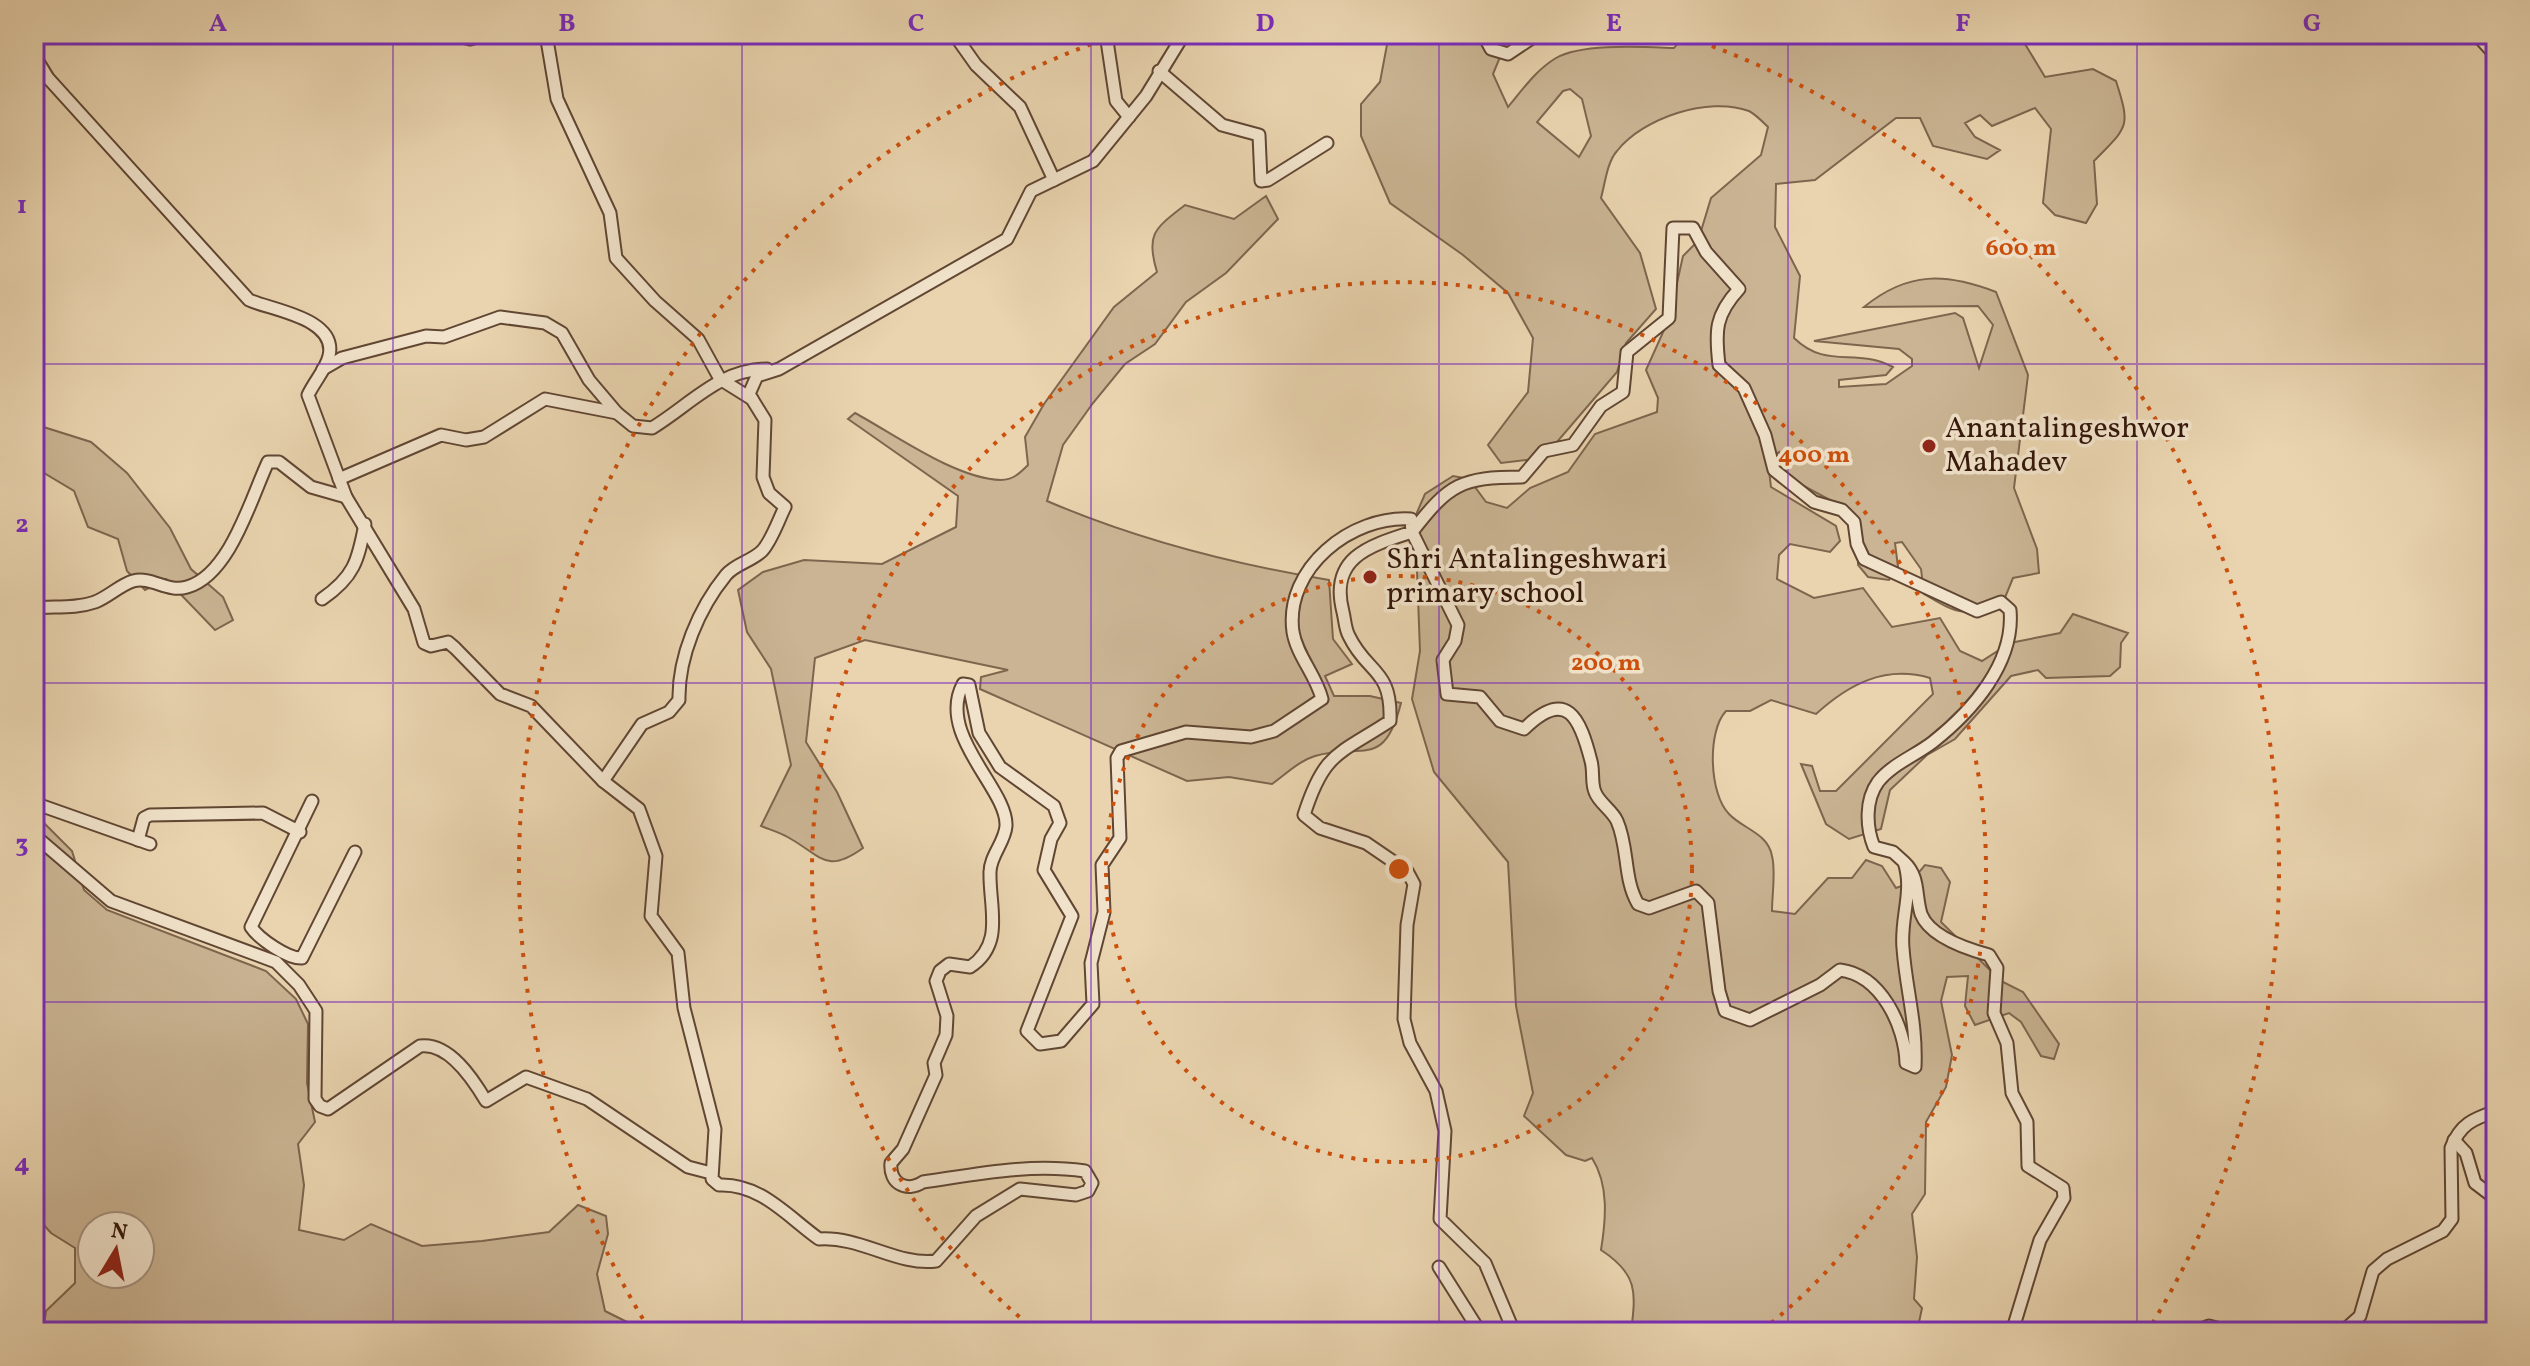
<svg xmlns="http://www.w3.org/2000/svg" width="2530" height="1366" font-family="Vollkorn,serif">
<rect width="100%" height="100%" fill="#e9d4af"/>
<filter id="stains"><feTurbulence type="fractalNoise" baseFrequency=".0025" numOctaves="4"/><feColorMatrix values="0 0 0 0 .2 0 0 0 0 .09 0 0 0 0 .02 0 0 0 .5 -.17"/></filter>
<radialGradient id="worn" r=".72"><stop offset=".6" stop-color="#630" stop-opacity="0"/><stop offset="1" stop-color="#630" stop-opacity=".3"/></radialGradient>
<g fill="#cab493" stroke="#7e654e" stroke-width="2" fill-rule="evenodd">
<path d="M1389,34H1496L1505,45L1493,74L1508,107C1523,89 1536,70 1556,58C1582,43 1644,47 1674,48L1685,34H2019L2045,77L2093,69L2116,81C2131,128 2128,126 2094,161L2097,204L2086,223L2055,215L2043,203L2051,129L2035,108L1992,126L1980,115L1965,123L1975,137L2000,150L1987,159L1933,146L1920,118H1896L1815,180L1776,184L1775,227L1800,276L1794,338C1827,370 1855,347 1893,367L1886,375L1839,380V387L1886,384L1912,366V359L1899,349L1814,341L1955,313L1963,318L1979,368L1993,325L1978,306L1864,307C1908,271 1946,273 1996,292L2028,375L2014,488L2037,549L2039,573L2013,578L2004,600C1967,618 1959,615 1924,594L1921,569L1902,542L1895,543L1898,567L1889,580L1868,577L1858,565V526L1832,501L1789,478L1779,452L1768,462L1771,487L1836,526L1840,541L1830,552L1790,544L1779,555L1777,579L1814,598L1863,588L1892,627L1940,618L1960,651L1982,661L2010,643L2060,633L2073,614L2128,633L2121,643L2120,667L2110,676L2046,678L2038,670L2011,676L1955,739L1927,755L1890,790L1881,829L1849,839L1826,824L1801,764L1812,766L1820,791H1836L1933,694L1930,678C1885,665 1849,684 1816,714L1771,700L1750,711H1726C1707,731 1709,794 1729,814C1743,829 1768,833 1772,856C1776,872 1772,894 1772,911L1795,914L1828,878H1852L1866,860L1882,866L1896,888L1910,883L1925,865L1941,868L1950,882L1941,922L2001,981L2023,992L2059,1044L2054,1059L2041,1056L2021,1022L2009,1013L1975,1025L1965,1006L1968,976L1947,977L1941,1001L1952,1055L1946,1087L1926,1122L1925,1194L1912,1214L1917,1257L1914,1299L1922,1308L1917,1332H1631C1636,1292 1638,1274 1601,1250C1606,1219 1609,1185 1592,1158L1585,1161L1566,1155L1524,1116L1533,1093L1516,1006L1508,862L1434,772L1412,699L1420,651L1415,517L1425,494L1453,476L1469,479L1486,502L1507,508L1530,488L1568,472L1595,434L1657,412L1658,398L1646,370L1669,319L1683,256L1698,241L1711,198L1761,155L1768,127C1763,122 1755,114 1749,111C1708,96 1643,118 1617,151C1607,162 1605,184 1601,198L1640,253L1656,309L1626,343L1617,372L1557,442L1527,460L1501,463L1488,445L1528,392L1533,338L1508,293L1463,255L1390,203L1361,136V104L1380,82ZM1570,89L1582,99L1591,136L1579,157L1537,122L1563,91Z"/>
<path d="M1266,196L1278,219L1226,273L1186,302L1155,344L1125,364L1093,403L1063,445L1047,501C1138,540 1232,564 1329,580L1333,639L1352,664L1325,676L1334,696H1370L1401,703C1384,771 1361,742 1315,756C1299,761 1286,774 1272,784L1229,777L1187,781L980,689L981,677L1008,670L865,640L815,658L806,742L837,792L863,848C827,874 822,857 791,839C782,833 771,830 761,826L791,765L771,669L747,632L738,590L763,572L804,560L882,564L956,527L958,496L848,419L855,413C894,434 956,479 1001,480C1013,480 1020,473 1028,465L1025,437L1044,404L1114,307L1157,272C1145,233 1156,228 1185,205L1234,219Z"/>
<path d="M34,424L91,442L127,473L170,528L191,569L223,597L233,620L215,630L166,579L145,590L127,571L118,539L88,527L74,491L34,467Z"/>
<path d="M34,813L72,851L84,890L107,910L266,971L296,999L308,1024L307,1083L315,1122L298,1144L304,1185L299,1230L344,1240L371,1224L422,1246L482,1241L549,1232L578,1205L606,1216L608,1234L597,1274L605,1311L647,1332H43L46,1311L75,1283V1248L51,1233L34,1214ZM92,1226H140V1274H92Z"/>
</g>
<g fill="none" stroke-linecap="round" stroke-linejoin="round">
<g stroke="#604633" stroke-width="15">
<g id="street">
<path d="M451,34L470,39L487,34"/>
<path d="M546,34L557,99L610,213L616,258L655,301L698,339L720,379L752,399L765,420L763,477L769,493L785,507C778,521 772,540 762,551C752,561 735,564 726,575C699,608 678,657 679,700L669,712L642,724L603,781"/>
<path d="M954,34L976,65L1020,107L1054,180"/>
<path d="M1106,34L1116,101L1129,117"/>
<path d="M1483,34L1491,49L1508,54L1538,34"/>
<path d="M2476,34L2496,56"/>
<path d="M34,55L48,78L249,300C271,310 338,318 329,356C326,369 314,382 308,395L346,497L414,609L424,643L431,646L448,642L455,648L500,694L531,706L603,781L639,809L656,856L651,916L678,953L684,1008L715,1129L712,1179L719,1185C760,1183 787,1216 819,1239C861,1236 897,1266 936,1261L976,1216L1020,1189L1076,1195L1088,1191L1092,1183L1085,1171C1030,1163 978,1174 923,1182C906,1193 889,1183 891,1163L903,1149L936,1075L934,1063L946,1035L947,1016L936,981L940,971L949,964L970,967C1005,944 989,907 990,872C990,856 1005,842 1006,826C1008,789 936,735 963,684L969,685L979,733L1000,767L1054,806L1060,823L1051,839L1044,870L1072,916L1027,1031L1040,1044L1061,1041L1093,1004L1091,963L1104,912L1102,865L1120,838L1117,758L1121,751L1186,732L1251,737L1274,731L1322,699C1316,675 1297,656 1293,632C1284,568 1352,515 1411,519L1412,532C1368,546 1329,558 1343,612C1345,620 1345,629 1349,636C1367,674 1392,668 1390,721C1338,755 1324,752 1304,815L1320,828L1366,843L1407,871L1414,884L1407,925L1404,1019L1410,1043L1436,1091L1445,1131L1440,1219L1485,1263L1514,1332"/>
<path d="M1159,71L1222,125L1259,135L1261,181L1268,180L1327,143"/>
<path d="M323,369L342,358L426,336L444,337L500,317L545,323L562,333L589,380L617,413L633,426L652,428C690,405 720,369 767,369"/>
<path d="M752,399L749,394L757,376L779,369L1007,239L1031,191L1093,161L1146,96L1184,34"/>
<path d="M339,479L441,435L466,440L484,437L545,399L617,413"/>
<path d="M322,599C354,577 358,561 365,524"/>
<path d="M34,608C54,606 75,609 95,602C108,597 120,585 133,581C152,576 167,593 187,587C230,575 251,498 268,462H279L311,487L346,497"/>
<path d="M312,801L251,927C259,939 288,959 302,958L355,852"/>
<path d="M34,803L150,844"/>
<path d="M34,835L111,901L276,962L299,985L316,1011L315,1099L320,1106L328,1109L420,1046C449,1042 473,1079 486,1101L526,1077L587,1099L688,1167L711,1173"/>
<path d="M138,840L144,818L150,815L263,813L300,832"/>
<path d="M1904,862L1893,852L1874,847C1866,827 1865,800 1878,782C1892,764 1915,756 1933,742C1972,711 2015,663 2010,610L2001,602L1977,611L1864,559L1857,544L1854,522L1842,510L1814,502L1774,470L1765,435L1744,388L1719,365C1715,331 1715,315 1739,289L1706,252L1693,228H1673L1669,318L1627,352L1623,392L1601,406L1573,445L1544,451L1522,477C1461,477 1449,484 1412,532L1458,625L1455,641L1443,660L1447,694L1480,697L1500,721L1524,729C1567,687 1580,718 1591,761C1594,771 1591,783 1595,792C1599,803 1612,810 1617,821C1629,848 1623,878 1638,904L1649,908L1696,891L1708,903L1719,991L1725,1011L1750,1020L1820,985L1840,970C1881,975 1905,1026 1906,1063L1915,1067C1917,1022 1906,990 1903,948C1900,918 1914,891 1904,862C1920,877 1915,894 1921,914C1930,937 1967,949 1989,955L1997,968L1994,1013L2007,1043L2012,1093L2027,1122L2028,1166L2063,1188L2064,1198L2040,1240L2012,1332"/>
<path d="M2454,1140L2466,1153L2475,1183L2496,1199"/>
<path d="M1439,1267L1480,1332"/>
<path d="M2195,1332L2209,1326L2232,1332"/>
<path d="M2342,1332L2360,1316L2373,1271L2387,1259L2443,1231L2452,1219L2451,1148C2460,1124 2473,1119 2496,1111"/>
</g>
</g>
<use href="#street" stroke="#f1e3cb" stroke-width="11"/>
</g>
<path fill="none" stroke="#7b2cbf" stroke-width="2" stroke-opacity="0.55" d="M393,34V1332M742,34V1332M1091,34V1332M1439,34V1332M1788,34V1332M2137,34V1332M34,364H2496M34,683H2496M34,1002H2496"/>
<g fill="none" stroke="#cd4f0c" stroke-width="4" stroke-dasharray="4 8">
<circle cx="1399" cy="869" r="293"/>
<path d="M1038 1332A587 587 0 1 1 1760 1332"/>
<path d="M649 1329A880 880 0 0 1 1120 34M1678 34A880 880 0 0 1 2149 1329"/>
</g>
<g fill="#8f2418" stroke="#f1e3cb" stroke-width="3">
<circle cx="1929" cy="446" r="8"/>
<circle cx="1370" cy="577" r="8"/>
</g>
<g text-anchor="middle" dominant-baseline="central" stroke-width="7" stroke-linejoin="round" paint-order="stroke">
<g font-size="30" fill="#33160a" stroke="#f1e3cb" text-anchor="start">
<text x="1945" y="429">Anantalingeshwor<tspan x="1945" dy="34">Mahadev</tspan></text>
<text x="1386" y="560">Shri Antalingeshwari<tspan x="1386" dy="34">primary school</tspan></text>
</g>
</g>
<circle cx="1399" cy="869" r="12" fill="#cd4f0c" stroke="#f1e3cb" stroke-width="4"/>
<g font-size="24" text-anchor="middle" font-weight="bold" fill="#cd4f0c" stroke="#f1e3cb" stroke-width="7" stroke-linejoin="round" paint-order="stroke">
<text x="2021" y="255">600 m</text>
<text x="1814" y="462">400 m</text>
<text x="1606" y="670">200 m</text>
</g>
<rect width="2530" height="1366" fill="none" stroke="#e9d4af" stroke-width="88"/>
<g transform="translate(116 1250) rotate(10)"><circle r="38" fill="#f1e3cb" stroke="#a5917e" stroke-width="2"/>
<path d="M0-6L14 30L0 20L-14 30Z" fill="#8f2418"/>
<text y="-12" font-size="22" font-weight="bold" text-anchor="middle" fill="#33160a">N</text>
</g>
<rect x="44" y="44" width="2442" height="1278" fill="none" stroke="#7b2cbf" stroke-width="3"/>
<g font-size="26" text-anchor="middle" font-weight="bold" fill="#7b2cbf">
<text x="218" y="31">A</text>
<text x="567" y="31">B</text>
<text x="916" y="31">C</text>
<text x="1265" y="31">D</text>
<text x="1614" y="31">E</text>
<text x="1963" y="31">F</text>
<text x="2312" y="31">G</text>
<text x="22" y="213">1</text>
<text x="22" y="532">2</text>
<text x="22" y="852">3</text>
<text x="22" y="1171">4</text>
</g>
<rect width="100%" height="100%" filter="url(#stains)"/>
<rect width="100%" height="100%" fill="url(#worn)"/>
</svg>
